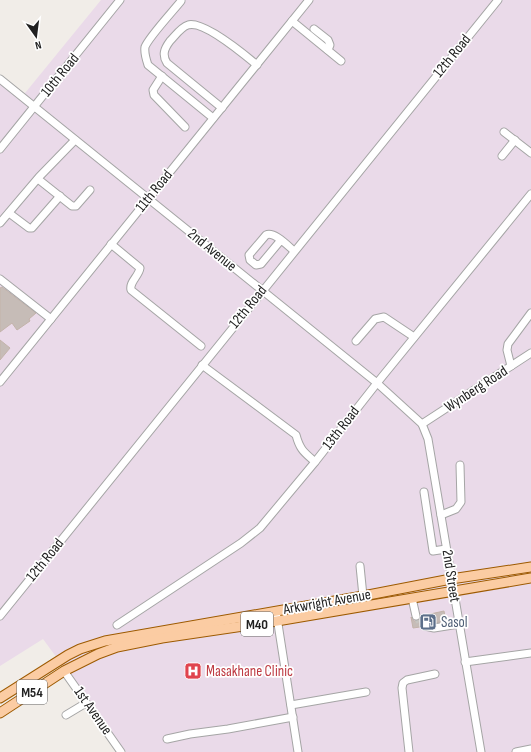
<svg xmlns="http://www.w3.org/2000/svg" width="531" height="752" font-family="'Sofia Sans Condensed',sans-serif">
<rect width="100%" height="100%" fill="#f1ede8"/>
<path fill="#eadae9" d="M101,0H531V752H126L43,639L0,666V80L21,98Z"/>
<g fill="#c6bcb7" stroke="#c3b3aa">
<path d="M2,287L36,313L29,319L30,321L17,330L12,323L0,332V288Z"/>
<path d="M0,340L10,348L0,360Z"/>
<path d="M444,611L446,621L434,623L424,621L421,623L420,627L413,628L411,617L414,621H417L420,619L421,616Z"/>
</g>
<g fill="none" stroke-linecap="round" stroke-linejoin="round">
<path stroke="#c7c4c0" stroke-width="7" stroke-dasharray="7 3.5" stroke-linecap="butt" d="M416,616L421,624L425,626"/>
<g stroke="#a5a5a5" stroke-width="9">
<g id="minor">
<path d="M181,1C174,10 148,38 145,47C144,53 146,59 148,65L213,118"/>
<path d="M292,21L341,61"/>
<path d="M314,29L328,40L330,45L328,50"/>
<path d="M162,76L153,90L154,95L185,127"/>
<path d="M0,79L377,383L422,424L428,439L481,752"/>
<path d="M222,108L167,63C162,55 164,49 170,41C175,36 181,27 188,25C203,20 245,55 257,65"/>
<path d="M504,132L531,153"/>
<path d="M0,149L120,0"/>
<path d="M502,156L515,140"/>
<path d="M38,179L72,206H76L90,190"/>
<path d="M9,213L29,228H32L60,196"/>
<path d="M0,223L39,177L75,140"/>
<path d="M281,240L261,264L256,265L250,260L249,255L266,235C274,231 288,246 294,251"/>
<path d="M111,244L140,268C139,276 129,282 131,290L201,346"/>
<path d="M0,279L51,319"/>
<path d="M356,341L375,319L384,317L414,337"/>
<path d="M202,365L296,435C300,450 304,452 315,462"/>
<path d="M511,366L507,350L508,344L531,313"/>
<path d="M0,382L309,0"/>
<path d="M422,424L531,353"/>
<path d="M424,492L433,551L446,549"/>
<path d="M441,515L456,509L461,502L460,465"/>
<path d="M360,566L363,596"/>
<path d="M412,598L416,616"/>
<path d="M276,611L298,752"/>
<path d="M0,616L498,0"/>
<path d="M117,625L241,543L260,528L315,462L377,383L531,194"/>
<path d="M425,626L434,628L459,624"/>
<path d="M465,662L531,653"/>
<path d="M64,671L121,752"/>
<path d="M291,705L366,692"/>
<path d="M66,715L86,703"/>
<path d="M167,739L190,734L228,729L293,717"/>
<path d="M409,752L402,688L403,683L407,680L435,674"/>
<path d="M516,752L531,749"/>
</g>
</g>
<g stroke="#9d5a01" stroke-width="11">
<g id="major">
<path d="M0,698L68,655L80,649L105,641L363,596L451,579L531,567"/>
<path d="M0,713L64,671L98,654L117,647L162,638L277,621L531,578"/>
</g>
</g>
<use href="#minor" stroke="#fff" stroke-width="7"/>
<use href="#major" stroke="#fbcca3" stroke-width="9"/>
</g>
<defs>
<g id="fuel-square" transform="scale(0.9)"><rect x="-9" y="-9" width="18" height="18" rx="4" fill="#5c6f8a" stroke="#fff"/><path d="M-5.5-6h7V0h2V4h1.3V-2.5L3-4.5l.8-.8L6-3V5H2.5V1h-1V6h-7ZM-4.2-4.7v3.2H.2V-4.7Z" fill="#fff"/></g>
<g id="hospital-square" transform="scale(0.9)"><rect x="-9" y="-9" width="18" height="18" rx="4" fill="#e0444e" stroke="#fff"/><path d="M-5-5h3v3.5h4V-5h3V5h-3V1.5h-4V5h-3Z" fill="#fff"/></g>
</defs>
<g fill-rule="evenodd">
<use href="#fuel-square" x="428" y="622"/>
<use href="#hospital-square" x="193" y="671"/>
</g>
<g text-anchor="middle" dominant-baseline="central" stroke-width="3.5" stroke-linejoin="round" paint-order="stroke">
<g fill="#fff" stroke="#646464" stroke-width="1">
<rect x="241" y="612" width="32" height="24" rx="3"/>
<rect x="17" y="680" width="30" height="24" rx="3"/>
</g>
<g font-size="14" font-weight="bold" fill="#212121">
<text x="257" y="624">M40</text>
<text x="32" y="692">M54</text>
</g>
<g font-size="15" fill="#212121" stroke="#fff">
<text transform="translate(452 56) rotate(-51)">12th Road</text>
<text transform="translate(60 75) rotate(-51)">10th Road</text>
<text transform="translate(154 191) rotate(-51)">11th Road</text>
<text transform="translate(212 250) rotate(39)">2nd Avenue</text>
<text transform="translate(248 307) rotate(-51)">12th Road</text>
<text transform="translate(476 389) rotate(-33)">Wynberg Road</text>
<text transform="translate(341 428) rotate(-52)">13th Road</text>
<text transform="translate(45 560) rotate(-51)">12th Road</text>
<text transform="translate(451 576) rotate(81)">2nd Street</text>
<text transform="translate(327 602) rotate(-10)">Arkwright Avenue</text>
<text transform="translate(93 711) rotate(55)">1st Avenue</text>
</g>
<g font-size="15" fill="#4e5e75" stroke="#fff" text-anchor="start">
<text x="441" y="622">Sasol</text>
</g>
<g font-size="15" fill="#be3a42" stroke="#fff" text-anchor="start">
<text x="206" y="671">Masakhane Clinic</text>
</g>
</g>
<g transform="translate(36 36) rotate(166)" stroke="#ffffff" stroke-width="3" paint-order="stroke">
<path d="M0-3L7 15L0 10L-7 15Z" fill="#212121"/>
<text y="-6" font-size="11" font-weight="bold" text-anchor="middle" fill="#212121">N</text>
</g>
</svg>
